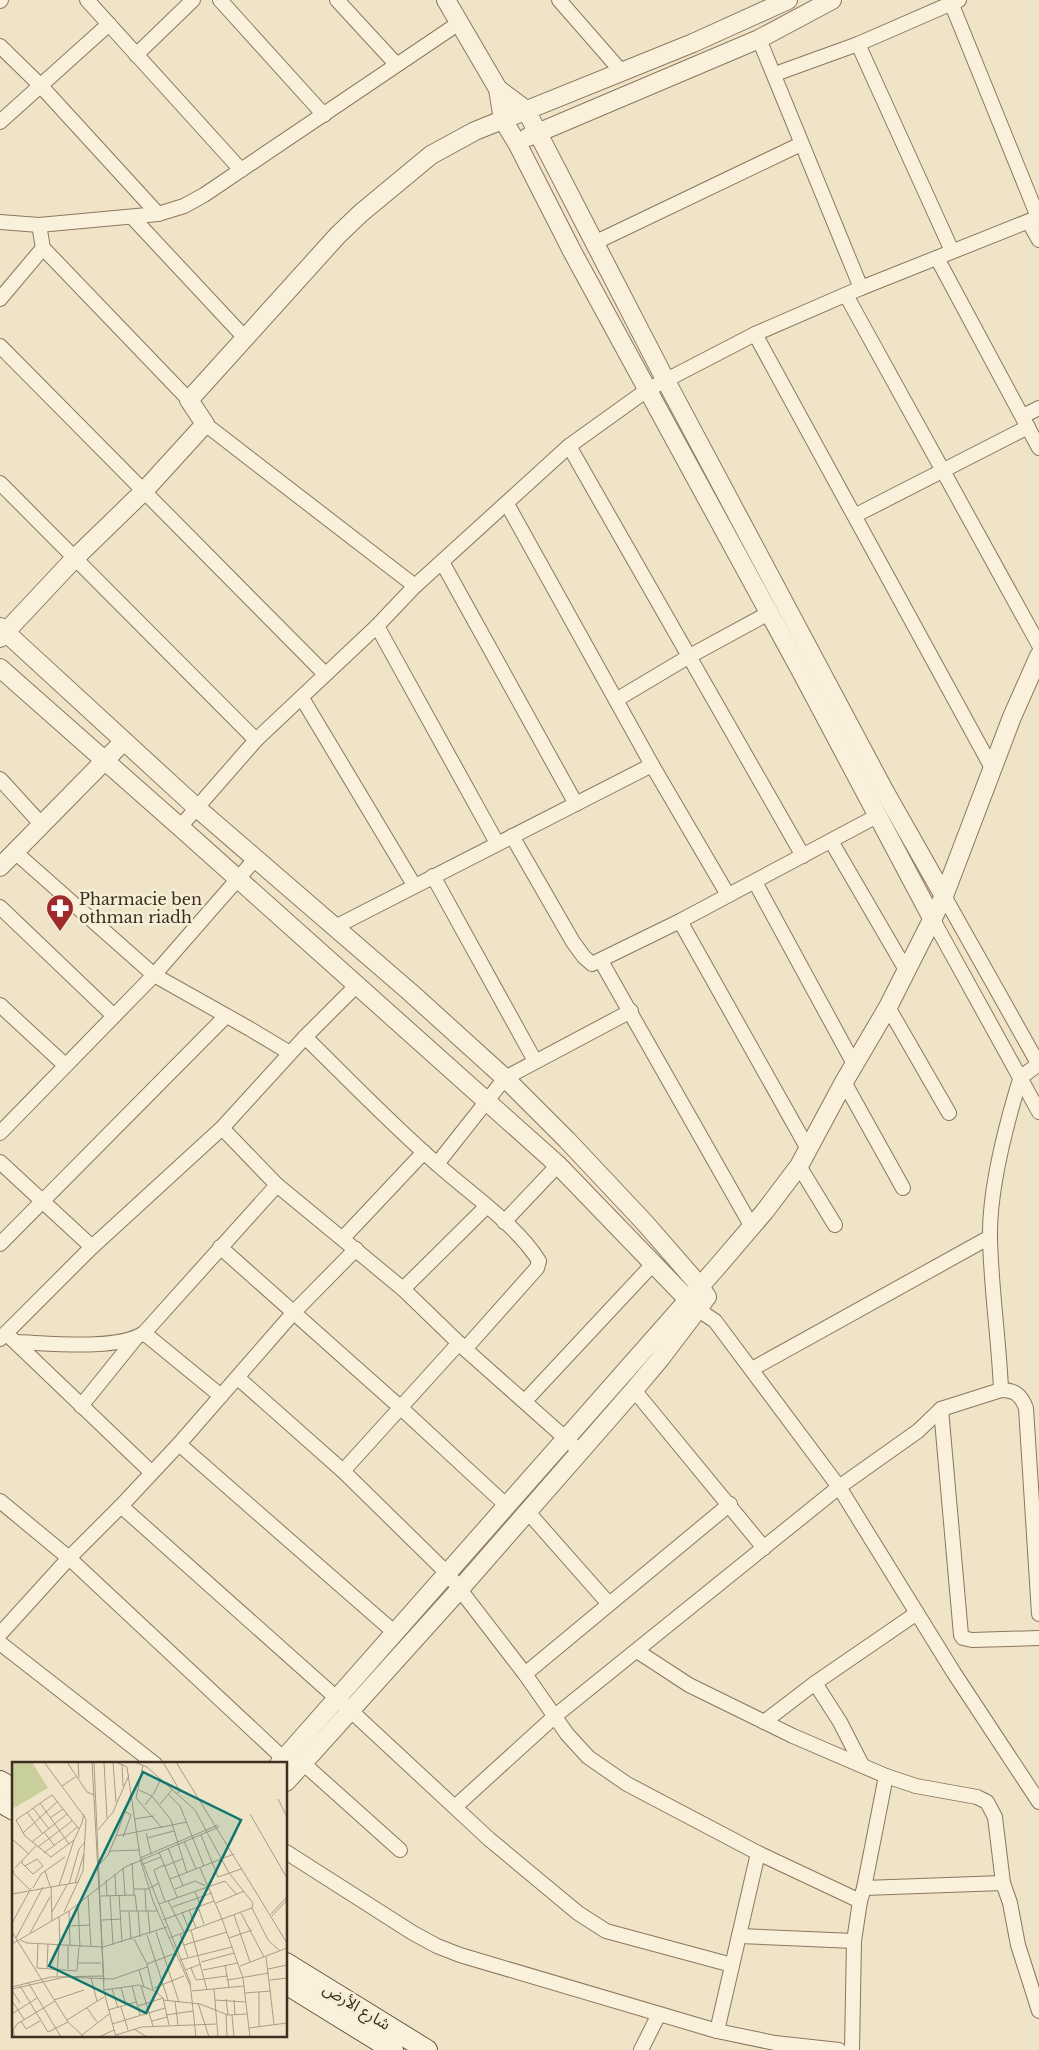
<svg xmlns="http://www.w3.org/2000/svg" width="1039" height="2050" font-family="'Libre Baskerville','Noto Sans Arabic',serif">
<rect width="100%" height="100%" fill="#f0e4c8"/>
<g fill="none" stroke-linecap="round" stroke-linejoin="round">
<g stroke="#8d765c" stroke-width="16">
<g id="minor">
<path d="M87,0L241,170"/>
<path d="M220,0L324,115"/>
<path d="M337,0L396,64"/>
<path d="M559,0L621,71"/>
<path d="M950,0L1038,217"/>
<path d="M0,1L1,0"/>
<path d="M759,39L861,288"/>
<path d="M858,44L952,251"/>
<path d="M0,46L40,85L158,214"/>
<path d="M136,55L193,0"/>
<path d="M775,74L858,44L959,0"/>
<path d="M0,122L109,24"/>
<path d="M132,217L246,339"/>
<path d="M0,222L39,225L158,214L184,206L204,195L459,23"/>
<path d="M1029,222L1039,240"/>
<path d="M39,225L43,248L189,400"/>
<path d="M594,243L801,144"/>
<path d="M937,258L1039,448"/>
<path d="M846,295L1039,645"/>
<path d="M0,299L43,248"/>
<path d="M755,334C835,478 912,624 992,768"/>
<path d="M0,346L325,674"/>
<path d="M1023,416L1039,408"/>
<path d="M205,424L415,586"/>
<path d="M569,446L803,856"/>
<path d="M0,483L256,740"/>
<path d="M507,504L652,765L728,895"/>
<path d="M856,515L1028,427"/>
<path d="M442,562L576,804"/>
<path d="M377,626L497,843"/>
<path d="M302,698L414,885"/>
<path d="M616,700L688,657L769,613"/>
<path d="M0,779L42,825"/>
<path d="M180,827L256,740L377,626L415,586L569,446L647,390L755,334L861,288L1039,217"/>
<path d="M512,836L573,942L584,957L592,964L680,921L877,816"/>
<path d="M831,841L906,970"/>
<path d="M15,852L154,975L250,1029L290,1053"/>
<path d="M433,876L535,1061"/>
<path d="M755,882L854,1064"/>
<path d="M944,896L1039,1065"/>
<path d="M0,907L114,1016"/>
<path d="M933,920L1039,1112"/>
<path d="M680,921L808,1149"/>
<path d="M335,927L652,765"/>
<path d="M601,961L752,1227"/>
<path d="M0,1005L65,1065"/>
<path d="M888,1007L949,1113"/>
<path d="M305,1037C348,1079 391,1124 437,1164C468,1192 518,1226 539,1261L537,1268L465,1349"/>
<path d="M844,1082L903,1188"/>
<path d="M222,1128L277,1185L403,1289L465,1349L573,1445"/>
<path d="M0,1133L154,975L256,858"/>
<path d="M0,1162L92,1247"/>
<path d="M437,1164L505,1078L631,1011"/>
<path d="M799,1166L835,1225"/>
<path d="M504,1222L558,1165"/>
<path d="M343,1238L424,1152"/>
<path d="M0,1244L226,1016"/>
<path d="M220,1247L401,1408L507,1506"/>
<path d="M403,1289L486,1207"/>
<path d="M697,1309L715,1321L839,1487L954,1673L1039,1802"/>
<path d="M144,1333L221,1396"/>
<path d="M0,1339L92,1247L222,1128L305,1037L356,986"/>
<path d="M12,1339L151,1472"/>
<path d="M16,1342C48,1343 117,1351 144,1333L277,1185"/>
<path d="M752,1369L990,1237"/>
<path d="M238,1378L343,1471L448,1574L525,1674L567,1734L588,1757L627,1784L758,1853L860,1901L864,1888"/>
<path d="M634,1390L764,1548"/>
<path d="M1001,1390C1015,1390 1021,1395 1026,1408L1039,1614"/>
<path d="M525,1401L653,1264"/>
<path d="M81,1406L135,1339"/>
<path d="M941,1409L961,1635L963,1638L972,1640L1039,1638"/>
<path d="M179,1444L394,1632"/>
<path d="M343,1471L459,1343"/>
<path d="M0,1501L69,1558L284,1759"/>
<path d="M121,1506L350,1710L489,1839L578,1913L606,1931L732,1965"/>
<path d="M527,1511L609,1604"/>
<path d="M0,1634L69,1558L121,1506L179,1444L294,1312L356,1249"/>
<path d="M0,1643L155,1764"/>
<path d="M637,1651L689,1685L793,1736L886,1776L916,1786L977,1797L987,1802L995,1817L1003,1883L1010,1903L1018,1945L1039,2011"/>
<path d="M525,1674L730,1504"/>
<path d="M815,1683L840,1722L862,1765"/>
<path d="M764,1722L815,1683L917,1613"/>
<path d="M304,1764L400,1850"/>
<path d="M886,1776L864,1888L1003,1883"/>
<path d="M456,1806L555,1716L839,1487L918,1431L941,1409L1001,1390C999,1340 991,1289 990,1238C989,1192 1004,1133 1017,1089L1021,1077L1039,1064"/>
<path d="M286,1852L413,1933L437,1946L460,1955L717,2031L775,2043L839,2050"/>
<path d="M739,1936L854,1941"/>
<path d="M717,2031L758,1853"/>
<path d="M641,2050L659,2014"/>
<path d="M852,2050L854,1941L860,1901"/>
</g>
</g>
<g stroke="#8d765c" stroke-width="20">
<g id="tertiary">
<path d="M446,0L498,89L503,120L517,143L573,253L803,675L933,920"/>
<path d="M498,89L526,110L666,381L885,792L944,896"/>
<path d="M528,137L759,39L832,0"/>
<path d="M0,627L197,808L410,992L505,1078L567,1140L645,1223L699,1285L707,1297"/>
<path d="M0,638L75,558L144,491L205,424L189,400L338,235L361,213L431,155L475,131L693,43L788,0"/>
<path d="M0,668L180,827L558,1165L697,1309"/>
<path d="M0,867L124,741"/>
<path d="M279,1764L718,1266L765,1211L799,1166L844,1082L888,1007L944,896L1012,717L1039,656"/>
<path d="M286,1782L460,1589L634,1390L660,1359L704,1301"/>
</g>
</g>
<g stroke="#6f573f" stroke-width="22">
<g id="secondary">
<path d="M0,1781L14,1789"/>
<path d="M0,1802L14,1810"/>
<path d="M286,1963L427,2050"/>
<path d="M286,1984L393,2050"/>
</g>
</g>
<use href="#minor" stroke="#faf1dc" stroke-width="14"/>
<use href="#tertiary" stroke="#faf1dc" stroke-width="18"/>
<use href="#secondary" stroke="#faf1dc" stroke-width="20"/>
</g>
<defs>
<g id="pharmacy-pin" transform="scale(1.4375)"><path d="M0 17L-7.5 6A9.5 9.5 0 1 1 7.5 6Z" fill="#9e2a2b" stroke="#f7eed8"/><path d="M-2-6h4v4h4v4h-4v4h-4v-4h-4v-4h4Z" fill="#fff"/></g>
</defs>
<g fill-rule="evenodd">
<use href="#pharmacy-pin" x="60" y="908"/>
</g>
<g text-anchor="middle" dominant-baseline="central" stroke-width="5" stroke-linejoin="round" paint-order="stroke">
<g font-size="16" fill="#3d2e20" stroke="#f7eed8" text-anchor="start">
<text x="79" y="899">Pharmacie ben<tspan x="79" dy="18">othman riadh</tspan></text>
</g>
<g font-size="16" fill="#3d2e20" stroke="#f7eed8">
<text transform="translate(357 2006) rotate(31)">شارع الأرض</text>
</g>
</g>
<g transform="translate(12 1762)">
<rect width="275" height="275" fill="#f0e4c8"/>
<path d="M0,0H20L36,26L0,47Z" fill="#c9cf9b"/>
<path fill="none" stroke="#a89b85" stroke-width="1" d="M32,0L74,57L71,109L52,150M55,0L75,30L82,33M66,0L67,16M80,0L92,220M82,0L92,230L104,275M92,0L95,56M101,0L104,40M104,0L115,5L128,94L178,220L184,275M122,0L135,5L183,48L217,111L241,141L240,146L256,178L268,189M151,0L168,29L165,31M164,0L275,181M110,2L111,24M131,3L124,36L150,66M50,24L65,14M127,28L140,34L133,43M156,32L168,44L192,104M141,33L148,19M140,34L159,58L175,111M266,37L275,55M28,41L57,82M148,42L160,28M21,46L37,67M15,50L30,71M238,52L275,116M38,56L51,47M122,57L142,54M67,67L40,33L4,58L13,74L39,95L62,78L70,61L72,52M86,68L101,50L117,13M32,70L42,83M11,71L45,40M134,71L139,91M189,73L206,115L229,107M104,74L119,32M111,75L119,53L112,49M53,76L65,65M135,76L162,69M0,77L17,92M172,79L184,107M20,80L55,52M26,85L60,59M156,86L171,124M98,89L127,88M147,90L165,135M32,91L52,76M128,96L206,63M128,97L141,139L178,223M10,99V101L21,112L31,104L25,97L13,104M120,101L122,133M131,102L149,95M87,103L96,93L104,74L175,60M152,103L142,108L153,140M0,104L2,112L17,127M153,104L170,97M3,106L24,84M111,106L113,133M188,106L210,157L240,146M33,109L38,124M103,112L104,133M158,117L222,92M94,118L95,134M63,121L72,92M57,122L67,87L73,80M39,124L40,159M47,124L62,78M21,126L29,112L53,95M122,127H136L147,121M133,127L134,149M163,127L183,119L194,124M183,130L189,144M0,132L67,120M76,133L79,185M107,133L110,180M89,134L123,133L125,149M98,134L101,183M156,139L172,170M204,141L232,129M66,142L68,185M147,142L213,119L225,133M160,145L200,131M186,145L192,162M177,148L184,166M57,149L58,184M108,149H146M126,149L128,175M136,149L138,172M40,150L55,123M117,150L119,178M170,150L177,168M229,151L252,195M259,152L275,135M222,153L238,200M260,154L275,138M47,155L48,183M90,158L109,157M151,158L202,139M0,161L19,126M57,164L78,163M179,168L195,228M0,170L56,260L72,275M144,170L167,240M18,171L38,135M168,172L176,195M135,173L156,238M4,176L31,125M157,176L210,157L231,216L238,275M217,176L240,168M122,177L135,202L141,228M8,178L15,181L91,185L155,165M0,182L57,149L113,105L207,65M26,182L25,206L65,209M172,183L215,170M254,195L262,262M168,198L220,185M189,200L222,191M66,201H89M135,202L164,191M213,203L217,225M228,204L275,186M35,206L36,182M179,206L184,218L215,214M56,207V184M256,207L275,203M65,208L67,185M127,208L132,225M173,208L189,202M191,208L226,201M45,214L47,183M79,216L85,239M216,218L257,211M258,218L275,216M16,220L49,275M8,224L36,270L56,260M120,224L128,253M129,224L141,264M0,225L39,215L91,214M109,226L114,243M142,226L172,214M0,227L53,215L101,217L135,205M100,227L106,246M202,227L206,275M0,228L8,241M92,228L127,223L143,229L151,236L157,263M180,229L232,224M233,231L259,229M214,237L216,253M42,238L72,228M151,238L188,242L216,253L235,252M203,238L233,240M222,238L223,253M0,239L12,257M163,239L166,263M186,241L197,275M126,244L151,236M109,245L116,268M75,246L85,260M96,248L124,240M0,252L25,236M214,252L215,275M154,253L181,249M220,253L222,275M55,258L92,235M9,259L14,267L28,259M140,259L155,255M100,262L153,246M247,264V230M237,266L275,261M122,267L135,275M70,273L97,252M104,273L130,265L204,262M3,275L1,268L5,262L43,239M87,275L102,268"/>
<path fill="#0f766e" fill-opacity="0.15" stroke="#0f766e" stroke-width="2.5" d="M131,10L229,58L134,251L37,204Z"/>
<rect width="275" height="275" fill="none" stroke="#3d2e20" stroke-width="2.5"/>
</g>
</svg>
